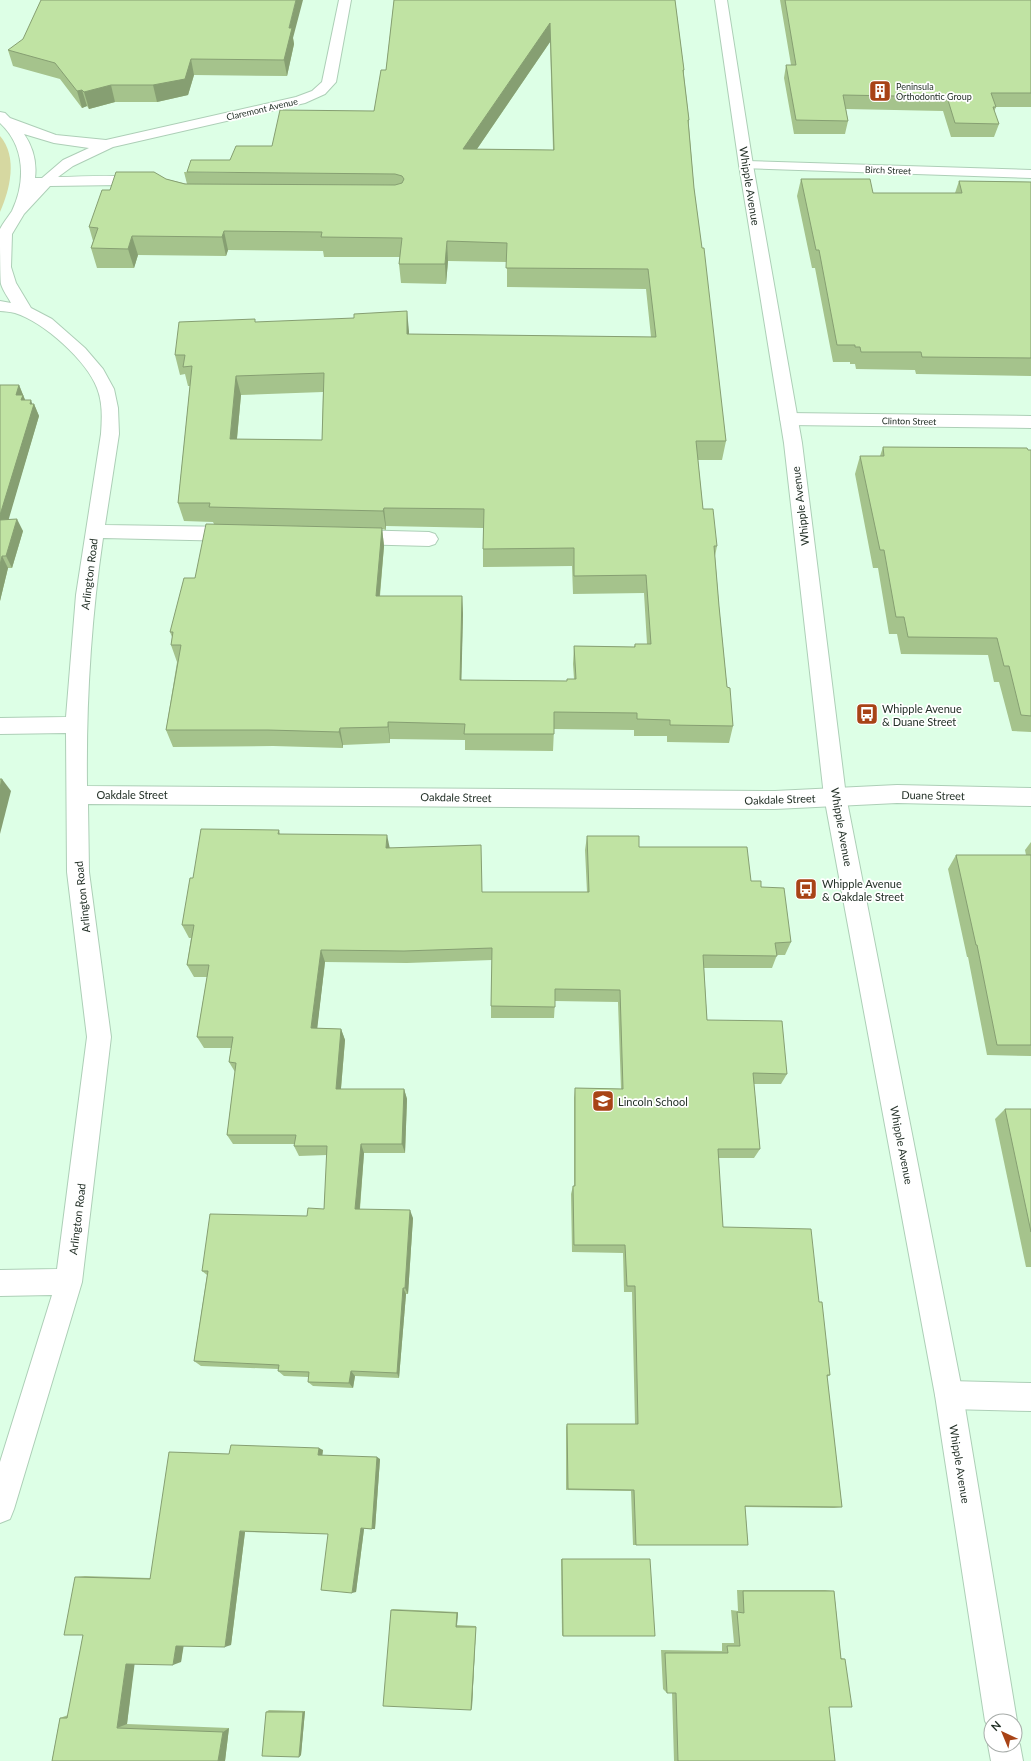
<svg xmlns="http://www.w3.org/2000/svg" width="1031" height="1761" font-family="Lato,sans-serif">
<rect width="100%" height="100%" fill="#ddffe6"/>
<path fill="#d6d8a1" d="M0,136C18,157 10,189 0,212Z"/>
<g fill="none" stroke-linecap="round" stroke-linejoin="round">
<g stroke="#adcfb7" stroke-width="2">
<g id="minor">
<path d="M339,0H351L336,82L325,94L305,103L113,147L73,166L58,177C87,177 119,173 147,180L149,183L147,186L142,187L121,185L50,186L24,214L12,234L11,267L16,283L31,308L52,319L85,348L103,369L114,389L118,408L119,434L105,525L233,527L239,529L242,534L239,539L233,541L103,538C91,620 86,703 87,786L775,791L897,785L1031,788V806L897,803L775,809L88,804L89,872L111,1037L82,1282L14,1509L10,1519L0,1523V1462L52,1295L0,1296V1270L57,1269L87,1037L67,872L66,733L0,734V718L66,717L76,595L101,434C102,419 103,403 97,388C87,361 44,322 15,313C10,312 5,311 0,311V301L11,303C8,297 3,291 1,284C0,280 0,233 0,229C3,223 8,217 12,211C26,181 25,146 0,123V112L5,113L10,118L56,135L106,140L296,97L312,91L322,82ZM24,134L54,143L89,148L63,160L42,178H35C37,162 33,147 24,134Z"/>
<path d="M746,161L1031,170V178L741,168L739,165L741,162Z"/>
<path d="M788,413L1031,416V428L788,425L782,423L780,419L782,415Z"/>
<path d="M354,530L429,532L435,534L438,539L435,544L429,546L354,544L348,542L345,537L348,532Z"/>
<path d="M949,1381L1031,1383V1411L949,1409L939,1405L935,1395L939,1385Z"/>
</g>
</g>
<g stroke="#adcfb7" stroke-width="2">
<g id="major">
<path d="M715,0H727L753,165L802,443L846,796L963,1395L1017,1721L1015,1725V1721H991V1732L985,1721L935,1395L824,796L784,443L739,165Z"/>
<path d="M1015,1734L1020,1745L1023,1761H991L988,1745L991,1738V1745H1015Z"/>
</g>
</g>
<use href="#minor" fill="#fff" fill-rule="evenodd"/>
<use href="#major" fill="#fff" fill-rule="evenodd"/>
</g>
<g fill="#a5c38c" fill-rule="evenodd">
<path d="M394,0H675L684,70V76L689,120V127L694,188L726,441L722,460H698L703,509L717,546L715,556L719,606L727,687L733,726L729,743L667,742V736H634V730L554,729L553,751L465,750V740L390,739V743L343,745V748L273,746L173,747L166,730L177,662L171,645L172,637L170,632L195,578L214,524L213,522L184,521L178,503L190,386H188L185,374L180,375L175,355L256,322L409,334L651,337L646,289L507,287V262L448,261L446,284L401,283L399,264L400,257H324L323,251L228,250L226,256L138,255L134,268H97L91,248L93,241L89,227L110,190L166,179L187,184L184,172L237,173L230,160L272,146L374,111L386,70ZM550,42L553,150L477,149ZM323,392L322,440L237,439L241,395ZM386,526L483,528V567L572,566L573,594L644,593L647,644H635L634,647L574,646L573,664L574,679L567,681L461,680L463,614L462,596H380L384,546L382,529L386,530Z"/>
<path d="M780,0H1031V107H996L994,112L999,124L994,137H951L943,111L846,109L848,121L845,134H794L784,78L786,65H791Z"/>
<path d="M293,38L294,44L287,76L194,75L188,95L157,102H115L89,109L87,106L82,108L60,79L13,66L8,50Z"/>
<path d="M801,179L873,193H955L959,181L1031,182V376L916,374L915,370L856,369L855,364H850V362H833L815,268H812L797,196Z"/>
<path d="M0,385H19L25,400L32,404H34L39,416L8,519L23,531L12,568H8L0,601Z"/>
<path d="M883,447L1031,450V732L1012,731L999,682H994L988,655L901,654L897,634H889L878,568H873L855,474L860,456H880Z"/>
<path d="M279,830L280,834L481,859L482,892H587L585,850L587,836L639,847L751,881L761,887L791,942L785,955H777L772,968H704L707,1020L787,1074L781,1084H754L760,1149L754,1158H718L723,1227L819,1302L830,1375L827,1377L842,1507L834,1508L745,1507L748,1545H633L631,1491L566,1490V1427L567,1424H635L632,1292H624L623,1253L572,1252L571,1194L573,1186H574V1098L575,1088L621,1089L618,1002L555,1001L554,1018H491V1006L492,960L407,963L325,962L317,1028L341,1029L345,1040L341,1089H404L407,1099L405,1153H364L360,1209L413,1218L408,1294H406L399,1378L355,1376L353,1388L313,1386L308,1382V1377L284,1376L278,1371V1369L201,1366L194,1361L207,1275L202,1271L307,1216L324,1209L327,1155L299,1156L294,1146L295,1144H233L227,1135L235,1072L229,1062L231,1048H204L197,1037L207,977H194L187,965L191,938H189L182,925L193,878Z"/>
<path d="M1031,842V1056L987,1055L968,957H967L948,869L956,855H1026L1025,850Z"/>
<path d="M1005,1109H1031V1267H1026L995,1119Z"/>
<path d="M323,1450L322,1456L380,1459L375,1529H364L356,1592L328,1534L245,1532L231,1645L183,1646L181,1662L134,1664L127,1724L229,1728L225,1761H52L60,1718L68,1715L83,1635L75,1577L85,1576L150,1578L229,1454Z"/>
<path d="M561,1559H650L563,1636L562,1635Z"/>
<path d="M737,1590H825L834,1591L841,1658L845,1659L829,1707L835,1761H674L672,1693H667L663,1689L661,1650L722,1651V1643H734L731,1610L738,1611Z"/>
<path d="M393,1609L458,1612L457,1625L476,1626L472,1707L471,1710L391,1610Z"/>
<path d="M269,1710L305,1711L301,1755L299,1757L266,1712Z"/>
</g>
<g fill="#869f72">
<path d="M296,0H303L293,38L294,44L287,76L284,60L289,28Z"/>
<path d="M550,23V42L464,168L463,149Z"/>
<path d="M191,59L194,75L188,95L157,102L153,85Z"/>
<path d="M111,85L115,102L89,109L84,92Z"/>
<path d="M82,90L87,106L82,108L77,91Z"/>
<path d="M224,231L228,250L226,256L222,237Z"/>
<path d="M132,236L138,255L134,268L128,249Z"/>
<path d="M447,241L448,261L446,284L445,264Z"/>
<path d="M407,311L409,331V353L407,334Z"/>
<path d="M236,376L241,395L235,458L230,439Z"/>
<path d="M19,385L28,407L16,395Z"/>
<path d="M31,400L33,406L34,404L39,416L5,532L0,522V515Z"/>
<path d="M384,508L386,526V530L383,511Z"/>
<path d="M17,519L23,531L12,568L6,556Z"/>
<path d="M382,528L384,546L378,614L376,596Z"/>
<path d="M2,556L8,568L0,601V565Z"/>
<path d="M462,596L463,614L461,697L460,680Z"/>
<path d="M388,722L390,739V743L388,727Z"/>
<path d="M340,728L343,745V748L339,732Z"/>
<path d="M2,779L11,791L0,834V782Z"/>
<path d="M387,835L390,849L386,848Z"/>
<path d="M321,950L325,962L316,1039L311,1028Z"/>
<path d="M341,1029L345,1040L340,1099L336,1089Z"/>
<path d="M404,1089L407,1099L405,1153L402,1144Z"/>
<path d="M361,1144L364,1153L359,1217L355,1209Z"/>
<path d="M410,1210L413,1218L408,1294L405,1288Z"/>
<path d="M403,1288L406,1294L399,1378L397,1373Z"/>
<path d="M351,1371L355,1376L353,1388L349,1383Z"/>
<path d="M319,1448L323,1450L322,1457L318,1455Z"/>
<path d="M377,1457L380,1459L375,1529H372Z"/>
<path d="M361,1528L364,1529L356,1592L352,1593Z"/>
<path d="M240,1531L245,1532L231,1645L225,1647Z"/>
<path d="M458,1612L457,1625L456,1627L457,1613Z"/>
<path d="M476,1626L472,1707L471,1710L476,1627Z"/>
<path d="M184,1644L181,1662L173,1665L176,1646Z"/>
<path d="M135,1661L127,1724L117,1728L126,1664Z"/>
<path d="M305,1711L301,1755L299,1757L303,1712Z"/>
<path d="M229,1728L225,1761H218L223,1732Z"/>
</g>
<g fill="#c0e3a3" stroke="#869f72" fill-rule="evenodd">
<path d="M41,0H296L289,28H292L284,60L191,59L185,79L153,85H111L84,92L82,90L77,91L55,63L8,50L23,39Z"/>
<path d="M394,0H675L684,70H683L689,120H688L694,188L702,248H704L726,441H696L703,509H713L717,546H714L719,606L727,687L730,688L733,726L670,725V720L637,719V713L554,712V734H464L465,724L388,722V727L340,728L339,732L268,730H166L181,645H171L173,632H170L184,578H195L206,524L382,528L376,596H462L460,680L567,681V679H576L574,646L635,647V644H651L646,575L574,576V548L483,549L484,509L384,508L383,511L209,507L210,503H178L192,366L183,367L185,355H175L179,322L255,319V322L354,318V314L407,311V334L656,337L648,269L506,268L507,243L447,241L445,264H399L402,238L321,237L322,232L224,231L222,237L132,236L128,249L91,248L98,228L89,227L102,190H110L116,172H154L166,179L185,184L395,185L402,183L404,179L402,176L395,174L187,172L191,160H230L236,146H272L280,110L374,111L381,70H386ZM550,23L554,150L463,149ZM324,373L322,440L230,439L236,376Z"/>
<path d="M785,0H1031V93H991L996,107H993L999,124L955,123L947,97L843,95L848,121L796,120L786,65H796Z"/>
<path d="M801,179H870L873,193H962L959,181L1031,182V358L922,357L921,352H861L860,347H855V345H837L819,250H816Z"/>
<path d="M0,385H19L16,395H23L21,400H31L30,404H34L0,515Z"/>
<path d="M883,447L1027,448L1028,450H1031V716L1021,715L1009,666H1004L997,638L908,637L904,617H896L884,550H880L860,456H884Z"/>
<path d="M17,519L6,556H2L0,565V520Z"/>
<path d="M0,779H2L0,788Z"/>
<path d="M201,829L279,830L278,834L387,835L386,848L481,845L482,892H589L587,836H639V847H747L751,881H761V887L784,888L791,942L775,943L777,956L703,955L707,1020L782,1021L787,1074L753,1073L760,1149H718L723,1227L811,1229L819,1302H822L830,1375H827L842,1507L745,1506L748,1545H636L634,1490L568,1489L567,1424H638L635,1286H627L625,1245H574L573,1186H575V1088L623,1089L620,990L555,989V1007L491,1006L492,948L404,951L321,950L311,1028L341,1029L336,1089H404L402,1144H361L355,1209L410,1210L405,1288H403L397,1373L351,1371L349,1383L308,1382L309,1372L278,1371L279,1365L194,1361L208,1271H202L210,1214L307,1216L308,1208L324,1209L327,1146H294L296,1135H227L236,1063L229,1062L233,1037H197L209,965H187L194,925H182L190,878H193Z"/>
<path d="M956,855H1031V1045H997L977,945H976Z"/>
<path d="M1005,1109H1031V1232Z"/>
<path d="M231,1445L319,1448L318,1455L377,1457L372,1529L361,1528L352,1593L321,1590L328,1534L240,1531L225,1647L176,1646L173,1665L126,1664L117,1728L223,1732L218,1761H52L60,1718H67L83,1635H64L75,1577L150,1579L169,1452L229,1454Z"/>
<path d="M562,1559H650L655,1636H563Z"/>
<path d="M743,1591H834L841,1659H845L852,1707H829L835,1761H678L676,1693H667L665,1653H728L727,1646H740L737,1612L744,1613Z"/>
<path d="M391,1610L457,1613L456,1627H476L471,1710L383,1706Z"/>
<path d="M266,1712H303L299,1757L262,1756Z"/>
</g>
<defs>
<g id="building-square" transform="scale(1.15)"><rect x="-9" y="-9" width="18" height="18" rx="4" fill="#a84316" stroke="#fff"/><path d="M-4-6H4V6H1V3H-1V6H-4ZM-2.5-4.3h1.7v1.8h-1.7ZM.8-4.3h1.7v1.8H.8ZM-2.5-1h1.7V.8h-1.7ZM.8-1h1.7V.8H.8Z" fill="#fff"/></g>
<g id="bus-square" transform="scale(1.15)"><rect x="-9" y="-9" width="18" height="18" rx="4" fill="#a84316" stroke="#fff"/><path d="M-5-6H5V4H4V6H2V4H-2V6H-4V4H-5ZM-3.5-4V0h7V-4ZM-3.5 1.2v1.5H-2V1.2ZM2 1.2v1.5H3.5V1.2Z" fill="#fff"/></g>
<g id="school-square" transform="scale(1.15)"><rect x="-9" y="-9" width="18" height="18" rx="4" fill="#a84316" stroke="#fff"/><path d="M0-5L7-2L0 1L-7-2ZM-4 1L0 2.5L4 1V4Q0 6-4 4Z" fill="#fff"/></g>
</defs>
<g fill-rule="evenodd">
<use href="#building-square" x="880" y="91"/>
<use href="#bus-square" x="867" y="714"/>
<use href="#bus-square" x="806" y="889"/>
<use href="#school-square" x="603" y="1101"/>
</g>
<g text-anchor="middle" dominant-baseline="central" stroke-width="3.5" stroke-linejoin="round" paint-order="stroke">
<g font-size="9" fill="#233027" stroke="#fff" text-anchor="start">
<text x="896" y="86">Peninsula<tspan x="896" dy="10">Orthodontic Group</tspan></text>
</g>
<g font-size="9" fill="#233027" stroke="#fff">
<text transform="translate(262 109) rotate(-13)">Claremont Avenue</text>
<text transform="translate(888 170) rotate(2)">Birch Street</text>
<text transform="translate(909 421) rotate(1)">Clinton Street</text>
</g>
<g font-size="11" fill="#233027" stroke="#fff">
<text transform="translate(750 186) rotate(81)">Whipple Avenue</text>
<text transform="translate(800 506) rotate(-97)">Whipple Avenue</text>
<text transform="translate(89 574) rotate(-83)">Arlington Road</text>
<text x="132" y="794">Oakdale Street</text>
<text transform="translate(933 795) rotate(1)">Duane Street</text>
<text transform="translate(456 797) rotate(1)">Oakdale Street</text>
<text transform="translate(780 799) rotate(-2)">Oakdale Street</text>
<text transform="translate(842 827) rotate(80)">Whipple Avenue</text>
<text transform="translate(82 897) rotate(-96)">Arlington Road</text>
<text transform="translate(902 1145) rotate(79)">Whipple Avenue</text>
<text transform="translate(77 1219) rotate(-83)">Arlington Road</text>
<text transform="translate(960 1464) rotate(81)">Whipple Avenue</text>
</g>
<g font-size="11" fill="#233027" stroke="#fff" text-anchor="start">
<text x="882" y="708">Whipple Avenue<tspan x="882" dy="13">&amp; Duane Street</tspan></text>
<text x="822" y="883">Whipple Avenue<tspan x="822" dy="13">&amp; Oakdale Street</tspan></text>
<text x="618" y="1101">Lincoln School</text>
</g>
</g>
<g transform="translate(1003 1733) rotate(316)"><circle r="19" fill="#ffffff" stroke="#a7aca9"/>
<path d="M0-3L7 15L0 10L-7 15Z" fill="#a84316"/>
<text y="-6" font-size="11" font-weight="bold" text-anchor="middle" fill="#233027">N</text>
</g>
</svg>
